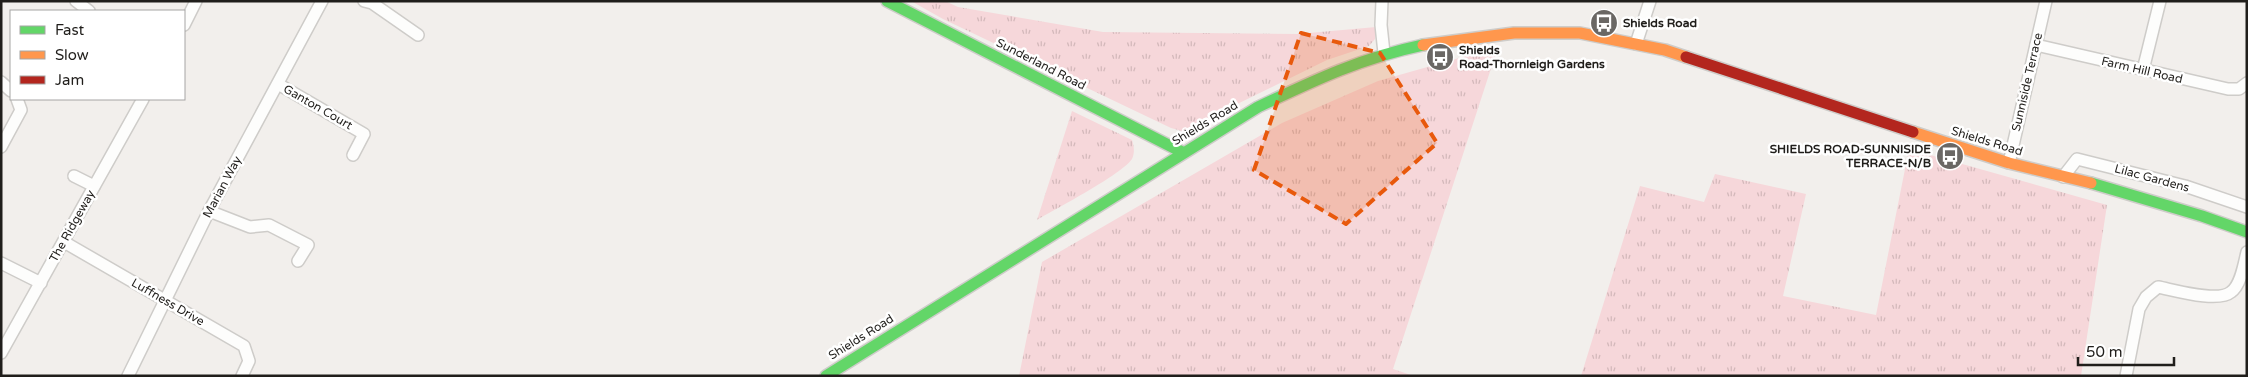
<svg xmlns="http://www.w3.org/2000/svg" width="2248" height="377" font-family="'Varela Round',sans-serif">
<defs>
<pattern id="grass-tufts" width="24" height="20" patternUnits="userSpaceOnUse" patternTransform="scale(1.25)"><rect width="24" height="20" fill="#f6d7da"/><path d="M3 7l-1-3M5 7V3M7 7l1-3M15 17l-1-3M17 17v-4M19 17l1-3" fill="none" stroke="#d3b8ba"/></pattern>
</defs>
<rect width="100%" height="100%" fill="#f2efec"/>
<g fill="url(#grass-tufts)">
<path d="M911,1H945L958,7L1103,32L1298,34L1376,27L1375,39L1369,46L1327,60L1182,131L1171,128L943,19Z"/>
<path d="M1498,47L1393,369L1414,376H1019L1042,262L1282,123L1378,81Z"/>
<path d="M1072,111L1132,140C1134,146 1135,153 1132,159C1121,175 1057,208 1037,220Z"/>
<path d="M1909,149L2107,205L2081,376H1581L1640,186L1704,202L1715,174L1806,194L1783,296L1876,315Z"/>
</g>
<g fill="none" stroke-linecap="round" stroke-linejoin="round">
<g stroke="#ceccc9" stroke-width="14">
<g id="street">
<path d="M76,1L89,11"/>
<path d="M364,1L372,3L418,35"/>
<path d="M1382,1L1381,25L1384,53"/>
<path d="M184,25L196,1"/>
<path d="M1636,44L1650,1"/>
<path d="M2036,45L2228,89H2239L2247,83"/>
<path d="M2143,70L2160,1"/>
<path d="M1,82L11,91"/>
<path d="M278,84L364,134L353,155"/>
<path d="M1,147L21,110L17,99"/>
<path d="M2009,163L2046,1"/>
<path d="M74,176L94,186"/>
<path d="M2063,177L2077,159L2185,186L2247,207"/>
<path d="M209,211L250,227L269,225L308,245L298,261"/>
<path d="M64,242L244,346L249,361L242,376"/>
<path d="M1,263L41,283"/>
<path d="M1,353L143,99"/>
<path d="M128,376L209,211L322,1"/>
<path d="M2126,376L2139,309L2146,297L2158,287C2174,290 2218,303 2231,292C2241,285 2244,264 2247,252"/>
</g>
</g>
<g stroke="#ceccc9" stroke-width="14">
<g id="fast">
<path d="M887,1L1182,152"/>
<path d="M2091,183L2202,216L2247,232"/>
<path d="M826,376L1258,107C1315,80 1361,58 1423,45"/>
</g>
</g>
<g stroke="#ceccc9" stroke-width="14">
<g id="slow">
<path d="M1423,45L1514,33H1580L1665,50L1686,57"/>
<path d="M1913,132L2009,163L2091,183"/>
</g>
</g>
<g stroke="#ceccc9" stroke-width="14">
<path id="jam" d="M1686,57L1913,132"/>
</g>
<use href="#street" stroke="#fdfdfc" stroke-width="11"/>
<use href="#fast" stroke="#63d668" stroke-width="11"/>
<use href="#slow" stroke="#ff974d" stroke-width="11"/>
<use href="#jam" stroke="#b3261e" stroke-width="11"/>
</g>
<path fill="#e8590c" fill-opacity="0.2" stroke="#e8590c" stroke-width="4" stroke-dasharray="10 6" stroke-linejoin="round" d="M1301,33L1380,53L1437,143L1346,224L1254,170Z"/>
<defs>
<g id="bus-disc" transform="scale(1.4375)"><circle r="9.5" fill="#6a6764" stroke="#fff"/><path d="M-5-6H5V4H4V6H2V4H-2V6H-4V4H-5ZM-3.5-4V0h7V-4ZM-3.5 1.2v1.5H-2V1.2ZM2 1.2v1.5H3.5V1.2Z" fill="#fff"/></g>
</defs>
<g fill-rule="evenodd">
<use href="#bus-disc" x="1604" y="23"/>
<use href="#bus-disc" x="1440" y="57"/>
<use href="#bus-disc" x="1950" y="156"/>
</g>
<g text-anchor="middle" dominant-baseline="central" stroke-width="5" stroke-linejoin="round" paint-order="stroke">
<g font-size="12" font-weight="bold" fill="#201e1b" stroke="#fff" text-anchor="start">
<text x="1623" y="23">Shields Road</text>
<text x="1459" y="50">Shields<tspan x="1459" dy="14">Road-Thornleigh Gardens</tspan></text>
<text x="1931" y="149" text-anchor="end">SHIELDS ROAD-SUNNISIDE<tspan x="1931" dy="14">TERRACE-N/B</tspan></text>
</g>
<g font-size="12" fill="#201e1b" stroke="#fff">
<text transform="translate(1041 64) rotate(27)">Sunderland Road</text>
<text transform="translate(2142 70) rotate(13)">Farm Hill Road</text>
<text transform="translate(2027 82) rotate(-77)">Sunniside Terrace</text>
<text transform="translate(318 107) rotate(30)">Ganton Court</text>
<text transform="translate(1205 123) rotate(-31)">Shields Road</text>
<text transform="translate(1987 141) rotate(17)">Shields Road</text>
<text transform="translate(2152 178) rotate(15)">Lilac Gardens</text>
<text transform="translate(222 187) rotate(-62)">Marian Way</text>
<text transform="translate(72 226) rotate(-61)">The Ridgeway</text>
<text transform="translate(168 302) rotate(30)">Luffness Drive</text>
<text transform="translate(861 337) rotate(-32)">Shields Road</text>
</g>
</g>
<rect width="2248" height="377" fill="none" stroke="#201e1b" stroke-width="5"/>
<rect x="10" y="10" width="175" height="90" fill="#ffffff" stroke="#a6a5a4"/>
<rect x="20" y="26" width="25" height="8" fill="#63d668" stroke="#a6a5a4"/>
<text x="55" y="35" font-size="15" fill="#201e1b">Fast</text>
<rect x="20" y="51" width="25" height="8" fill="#ff974d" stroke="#a6a5a4"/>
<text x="55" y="60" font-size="15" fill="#201e1b">Slow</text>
<rect x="20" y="76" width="25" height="8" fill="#b3261e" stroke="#a6a5a4"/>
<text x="55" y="85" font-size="15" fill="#201e1b">Jam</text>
<path d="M2078 357v8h96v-8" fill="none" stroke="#201e1b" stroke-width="2.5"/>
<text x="2086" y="357" font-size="15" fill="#201e1b" stroke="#ffffff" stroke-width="4" paint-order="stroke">50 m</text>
</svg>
